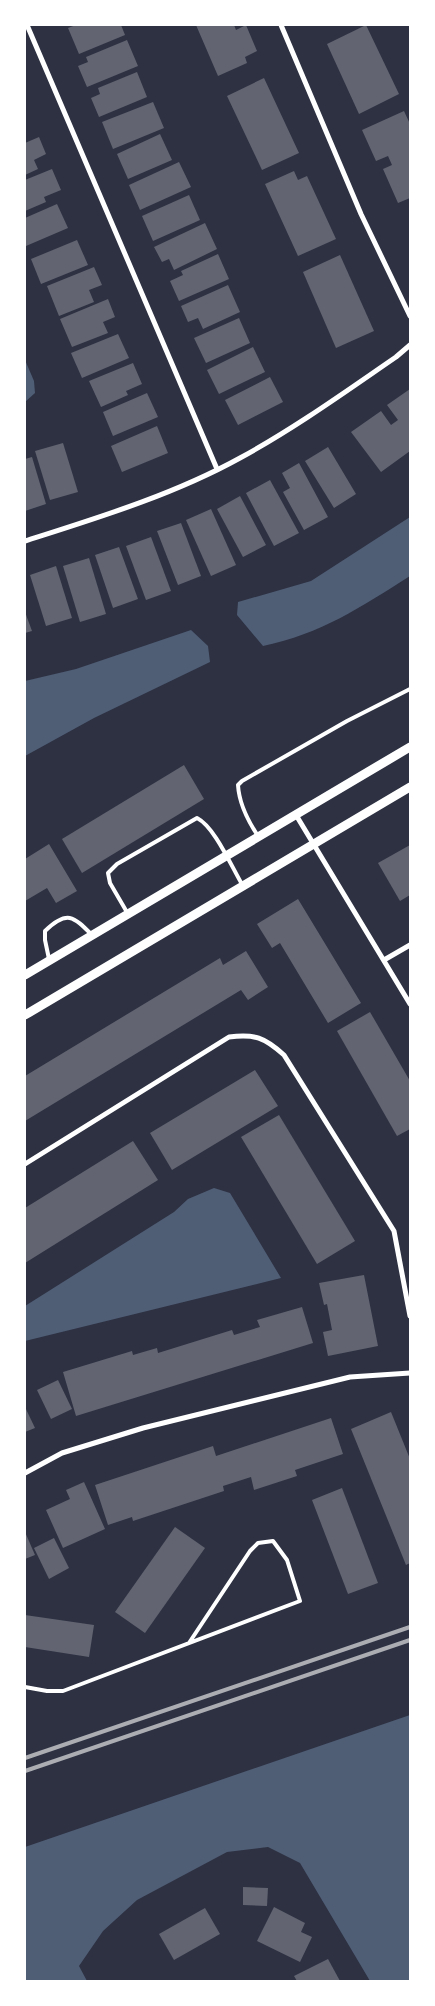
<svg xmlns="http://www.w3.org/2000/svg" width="435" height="2006" font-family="'Playfair Display',serif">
<rect width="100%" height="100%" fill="#2d3142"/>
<g fill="#4f5d75">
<path d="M25,360L34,381L35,393L25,402Z"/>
<path d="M410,517V576C361,607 321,634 263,646L237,615L238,602L311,581Z"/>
<path d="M191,630L208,646L210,662L94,718L25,756V681L76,669Z"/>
<path d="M214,1188L230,1193L281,1278L25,1341V1306L174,1212L188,1199Z"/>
<path d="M410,1715V1981H370L300,1863L268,1847L227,1852L137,1900L103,1931L79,1966L87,1981H25V1847Z"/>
</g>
<g fill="#626471">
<path d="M76,25H121L125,35L79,54L68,28Z"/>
<path d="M196,25H234L236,30L246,25L257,51L245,57L247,63L218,76Z"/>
<path d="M366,25L399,94L359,114L327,44Z"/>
<path d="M127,40L138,66L87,87L78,66L88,62L86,57Z"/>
<path d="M137,72L147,97L99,117L91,98L100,94L98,88Z"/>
<path d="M264,78L299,153L262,170L227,96Z"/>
<path d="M153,102L164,128L113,149L102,122Z"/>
<path d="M404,111L410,124V198L398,203L383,169L392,165L388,156L376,161L362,130Z"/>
<path d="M160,134L172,160L128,179L117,154Z"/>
<path d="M39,137L46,154L34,160L38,169L25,175V143Z"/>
<path d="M179,162L191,187L140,210L129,185Z"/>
<path d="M52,169L61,190L44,197L46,202L25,211V180Z"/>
<path d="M294,171L298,180L307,176L336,239L298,256L265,184Z"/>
<path d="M189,195L200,220L153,241L142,216Z"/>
<path d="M57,204L68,228L26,246L25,218Z"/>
<path d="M205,223L217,249L174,270L169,259L162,262L154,247Z"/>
<path d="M77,240L88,265L41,284L31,259Z"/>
<path d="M218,254L229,279L179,301L170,281L183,275L181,271Z"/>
<path d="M340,255L374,331L336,348L303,272Z"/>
<path d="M94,267L102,285L89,290L94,302L59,316L47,286Z"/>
<path d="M228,285L240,312L203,329L198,318L188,322L181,306Z"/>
<path d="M108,299L115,317L103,322L108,333L72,347L60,319Z"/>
<path d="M239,318L250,343L206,363L194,338Z"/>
<path d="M118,334L129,358L82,378L71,353Z"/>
<path d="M253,347L265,372L219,394L207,370Z"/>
<path d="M133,363L142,384L126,391L128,395L101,407L89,381Z"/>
<path d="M270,377L283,402L238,425L225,400Z"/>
<path d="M410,389V451L381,472L351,432L381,411L391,425L398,420L387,405Z"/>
<path d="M147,393L158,417L113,436L103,412Z"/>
<path d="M157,426L168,453L122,472L111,446Z"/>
<path d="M63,443L78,492L50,500L35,451Z"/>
<path d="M328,447L356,494L334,508L305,461Z"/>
<path d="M32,457L46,504L25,511V459Z"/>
<path d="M299,463L328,517L304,530L283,492L290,488L282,473Z"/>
<path d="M270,480L299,533L274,546L246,493Z"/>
<path d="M240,496L266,545L243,557L217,509Z"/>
<path d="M211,509L236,565L211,576L186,520Z"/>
<path d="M181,523L201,576L178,585L157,531Z"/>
<path d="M151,537L171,591L146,600L126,546Z"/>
<path d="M119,547L138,599L113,608L95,555Z"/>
<path d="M89,558L106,614L80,622L63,566Z"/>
<path d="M56,566L72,618L46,626L30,575Z"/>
<path d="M25,612L32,631L25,633Z"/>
<path d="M184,765L204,799L82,873L62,839Z"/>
<path d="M49,844L77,891L56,903L47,888L25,901V859Z"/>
<path d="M410,845V895L400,901L378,863Z"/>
<path d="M298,899L361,1003L328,1023L280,943L272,948L257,924Z"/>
<path d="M246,951L268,987L248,1000L241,990L25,1121V1076L220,958L223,965Z"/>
<path d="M370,1012L410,1081V1129L397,1136L337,1031Z"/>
<path d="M255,1070L278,1106L172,1170L150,1133Z"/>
<path d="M279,1115L355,1241L317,1264L241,1137Z"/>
<path d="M133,1141L158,1180L25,1263V1208Z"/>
<path d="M364,1275L378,1346L328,1356L323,1332L332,1330L327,1304L324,1305L319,1283Z"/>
<path d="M302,1307L313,1343L76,1416L63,1372L132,1351L133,1355L157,1348L158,1353L232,1330L234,1335L260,1327L257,1320Z"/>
<path d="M58,1380L72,1409L51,1419L37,1390Z"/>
<path d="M25,1407L35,1428L25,1432Z"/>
<path d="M391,1412L410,1459V1563L406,1565L351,1429Z"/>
<path d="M331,1418L343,1454L295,1470L297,1476L254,1490L251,1477L223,1486L224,1491L133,1521L132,1517L108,1525L95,1485L213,1446L216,1456Z"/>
<path d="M84,1482L105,1529L63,1548L46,1510L70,1499L66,1490Z"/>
<path d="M342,1488L378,1583L348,1594L312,1500Z"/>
<path d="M175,1527L205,1548L145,1633L115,1612Z"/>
<path d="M25,1532L35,1555L25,1559Z"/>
<path d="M54,1538L69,1568L49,1579L34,1548Z"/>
<path d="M25,1615L94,1625L89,1657L25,1647Z"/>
<path d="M243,1887L268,1888L267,1906L243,1905Z"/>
<path d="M274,1907L305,1923L301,1932L312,1937L300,1962L257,1941Z"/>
<path d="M205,1908L220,1934L174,1960L159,1934Z"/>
<path d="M328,1959L340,1981H297L294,1976Z"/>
</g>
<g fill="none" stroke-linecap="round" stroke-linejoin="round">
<g stroke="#fff" stroke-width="4">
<path d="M258,836C248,821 239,803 238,785L242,781L347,721L410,689"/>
<path d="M128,914L110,883L108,873L117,864L197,818C215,827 232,868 243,886"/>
<path d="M49,959L45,940V931C67,910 73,916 92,935"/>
<path d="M25,1687L47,1691H63L300,1601L287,1560L273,1541L258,1543L250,1551L189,1643"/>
</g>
<g stroke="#fff" stroke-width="5">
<path d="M27,25L217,469"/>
<path d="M281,25L361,214L410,316"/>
<path d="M25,541C97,518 173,495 240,458C295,428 345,392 396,357L410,345"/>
<path d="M296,815L410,1004"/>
<path d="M384,960L410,945"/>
<path d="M25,1164L229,1037C255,1034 264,1037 284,1055L394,1231L410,1316"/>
<path d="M25,1473L62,1453L143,1428L350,1377L410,1373"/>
</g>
<g stroke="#fff" stroke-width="9">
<path d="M25,975L410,747"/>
<path d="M25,1015L410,787"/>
</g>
<g stroke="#abadb3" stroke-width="4">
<path d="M25,1758L410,1627"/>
<path d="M25,1771L410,1640"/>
</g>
</g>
<rect width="435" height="2006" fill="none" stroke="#ffffff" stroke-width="52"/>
</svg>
